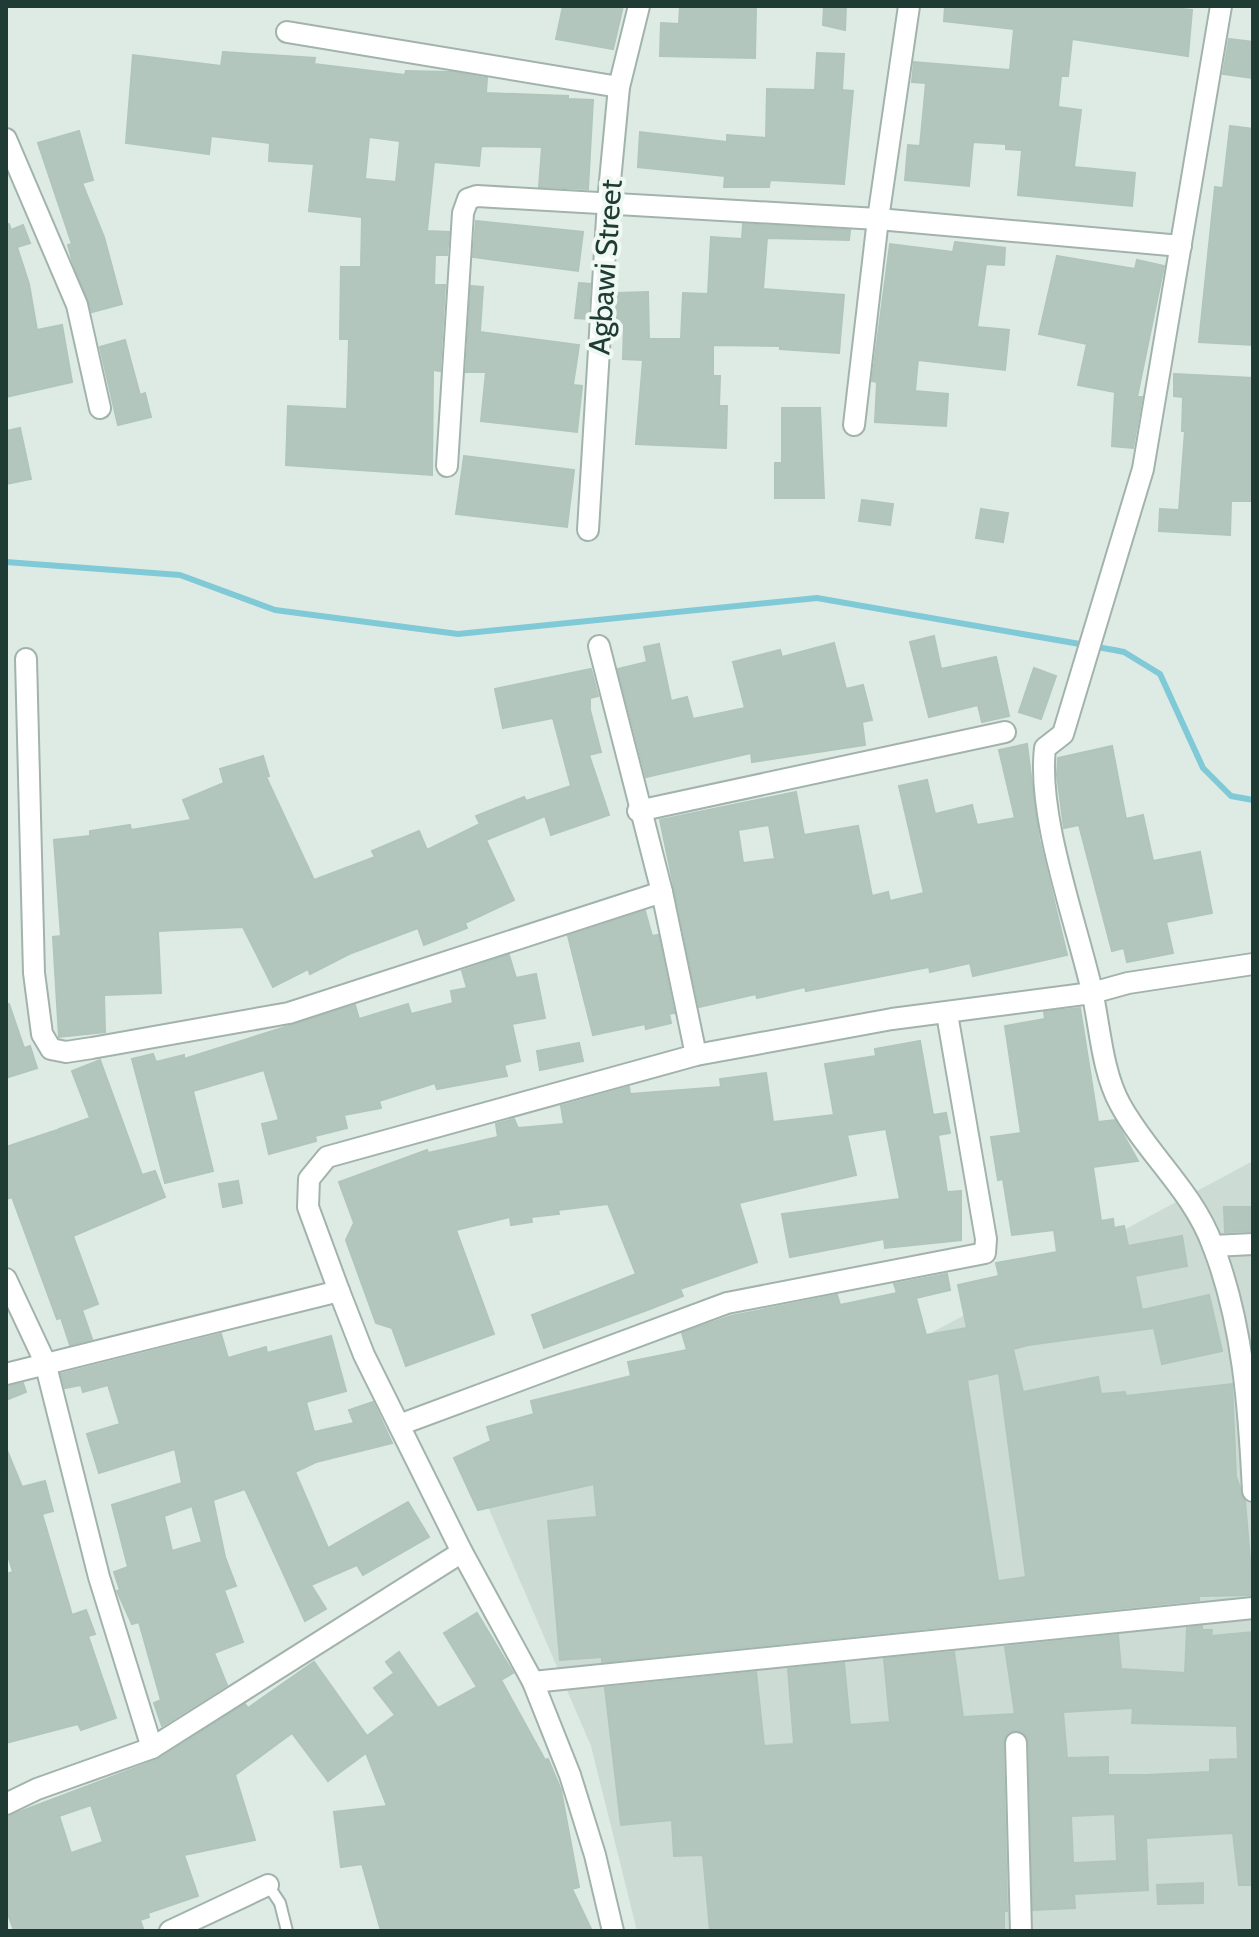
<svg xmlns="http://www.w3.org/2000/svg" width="1259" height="1937" font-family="Cabin,sans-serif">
<rect width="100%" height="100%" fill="#deebe5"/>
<path fill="#ccdbd4" d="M1253,1161V1931H637L591,1746L477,1481L854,1374Z"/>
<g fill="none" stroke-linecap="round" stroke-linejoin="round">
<path stroke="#80c9d6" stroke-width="6" d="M6,562L180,575L275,610L458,634L817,598L1114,650L1124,652L1160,674L1203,768L1231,796L1253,800"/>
</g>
<g fill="#b3c6be" stroke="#b0c5bc" stroke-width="2" fill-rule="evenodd">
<path d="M563,6H623L613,49L556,39Z"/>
<path d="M680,6H756L755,58L660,56L661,23L679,24Z"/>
<path d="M824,6H846L845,30L823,25Z"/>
<path d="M945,6H1150L1192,10L1188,56L1072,39L1068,76H1061L1058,107L1081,110L1074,167L1135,173L1132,206L1018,195L1022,150L1006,149V144L973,142L969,186L905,180L908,145L920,146L926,83L912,82L914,62L1010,70L1014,29L944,21Z"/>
<path d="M1229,39L1253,42V78L1223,74Z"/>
<path d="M223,52L315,58L314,64L405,75L406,71L452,72L487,78L486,93L568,96V99L593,100L588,189L539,187L542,147L481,146L479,166L434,162L427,231L449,232L447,255H435L434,285H445L440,371L433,370L432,475L286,465L288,406L347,409L349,339H340L341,267H361L362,217L309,211L314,164L269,161L270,143L211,136L209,154L126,143L133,55L221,66ZM369,137L400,141L396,182L365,179Z"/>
<path d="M817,53L844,54L842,90L853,91L844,184L770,180L769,187H724L725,176L638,167L640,132L727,142V135L766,138L767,89L815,90Z"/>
<path d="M1230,126L1253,129V345L1199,342L1215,187L1223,188Z"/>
<path d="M79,131L93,180L82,183L104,237L122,304L92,312L72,260L68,245L72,244L38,143Z"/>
<path d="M476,221L583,232L578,271L473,257Z"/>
<path d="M9,224L11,230L23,225L30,243L17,247L29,284L37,330L62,325L72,382L6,397V225Z"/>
<path d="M743,224L850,230L849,240L767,238L763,289L844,295L839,353L780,349V346L713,345V376H720L719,406H727L726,448L636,444L643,360L623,359L624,323L614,322L616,293L648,292L649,339H681L683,293L708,294L711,237L742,239Z"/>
<path d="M955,242L1005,248L1004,265L986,264L977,327L1009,330L1005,370L918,360L915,391L948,394L946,426L875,422L877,382L872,381L890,244L953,252Z"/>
<path d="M1057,256L1135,269L1137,260L1164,266L1137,397H1142L1133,448L1112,446L1115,392L1078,385L1087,344L1039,334Z"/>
<path d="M579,283L590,284L588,319L575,318Z"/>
<path d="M471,286L483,287L480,332L579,345L573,385L582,386L577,432L481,421L486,372H466Z"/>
<path d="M125,340L140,395L145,393L151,417L118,425L100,347Z"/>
<path d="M1174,374L1253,378V501H1231L1230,535L1159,531L1160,509L1179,510L1185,431H1182L1183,397L1174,396Z"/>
<path d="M782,408H820L824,498H775V463H782Z"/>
<path d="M20,428L31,479L6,484V431Z"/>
<path d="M464,456L574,470L567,527L456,514Z"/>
<path d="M862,500L893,504L890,525L859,521Z"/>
<path d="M981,509L1008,513L1003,542L976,538Z"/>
<path d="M934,636L941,669L996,657L1009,716L982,722L978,705L929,717L910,642Z"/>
<path d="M834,643L846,689L863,685L872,720L862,722L865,745L752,762L751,753L646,777L618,669L647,662L644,647L659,644L671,701L687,697L693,719L745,708L733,662L780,650L782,657Z"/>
<path d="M1034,668L1056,676L1041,719L1019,712Z"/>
<path d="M591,669L598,696L590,698V710L601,752L589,755L609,815L551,835L545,816L486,840L514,900L465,923L467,928L424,945L418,928L349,954L310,974L308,969L273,987L243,927L158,931L161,993L104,995L105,1032L59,1037L53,937L61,936L54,840L90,836V831L130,825L131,830L191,820L183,800L224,783L220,769L263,756L269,776L266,777L314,880L375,857L372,851L419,831L427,850L480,824L476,816L524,797L526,801L571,786L553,718L503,728L495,689Z"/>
<path d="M1027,744L1039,839L1067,955L973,976L970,963L930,972L929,967L806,991L805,987L757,998L756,994L699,1007L660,820L796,792L804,835L858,826L872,896L888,892L890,901L924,893L899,786L927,780L935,814L972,805L977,825L1015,818L999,750ZM769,825L775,859L743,863L738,830Z"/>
<path d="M1112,746L1126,819L1143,815L1153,861L1200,852L1212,913L1166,922L1173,953L1127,962L1124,948L1112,951L1079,825L1064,828L1057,775L1058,758Z"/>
<path d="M645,911L652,936L658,935L674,1013L669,1014L671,1023L646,1029L645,1024L593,1035L568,936Z"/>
<path d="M509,955L516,978L536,974L545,1018L512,1024L520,1061L504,1065L507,1076L437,1089L435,1083L379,1101L381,1108L344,1115L347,1128L315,1136L316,1141L269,1154L262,1124L279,1120L264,1070L193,1091L213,1171L165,1183L132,1059L153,1054L156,1062L184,1055V1059L355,1005L359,1019L408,1004L411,1014L453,1003L451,991L467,988L462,971Z"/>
<path d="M9,1004L24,1048L30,1046L37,1068L6,1078V1005Z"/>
<path d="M1080,1008L1098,1122L1115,1120L1138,1161L1093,1167L1101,1221L1113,1219L1114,1228L1124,1226L1128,1246L1182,1236L1187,1266L1135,1276L1142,1310L1209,1295L1222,1351L1162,1364L1154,1328L1028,1345L1013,1349L1023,1392L1098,1377L1101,1394L1125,1392L1126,1396L1232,1384L1236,1477L1245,1501L1253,1595L1199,1596V1600L602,1662V1657L560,1660L548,1521L597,1517L594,1484L478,1510L454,1458L491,1441L487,1427L534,1414L531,1401L631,1376L628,1362L687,1350L682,1333L731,1316L837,1295L840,1305L897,1293L894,1284L947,1274L950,1290L916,1298L926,1335L967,1328L958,1285L999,1276L996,1263L1057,1252L1054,1230L1012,1235L1003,1179L998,1180L991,1137L1021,1133L1005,1026L1045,1019L1044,1012ZM999,1373L1026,1577L998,1581L967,1380Z"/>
<path d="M920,1041L933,1115L946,1113L950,1133L938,1135L947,1192L961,1191V1240L885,1248L884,1239L790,1257L782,1214L900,1199L886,1129L847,1135L856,1175L739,1203L757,1262L680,1289L683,1296L650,1309L544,1348L532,1315L636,1274L608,1204L558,1210L559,1214L531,1217L532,1222L511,1225L510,1217L456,1230L494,1334L406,1366L392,1328L376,1323L346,1240L354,1223L339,1182L427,1150L428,1153L498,1137L496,1124L514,1119L518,1128L564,1124L561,1106L629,1087L630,1094L721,1087L720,1079L766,1073L773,1122L834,1115L825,1064L876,1056L875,1049Z"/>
<path d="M579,1043L583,1061L540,1070L537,1051Z"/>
<path d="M100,1060L142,1175L155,1171L165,1197L73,1236L98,1304L82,1310L92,1339L70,1345L61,1318L57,1319L12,1197L6,1199V1147L57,1130L59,1136V1129L90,1118L72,1071Z"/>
<path d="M238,1181L242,1203L223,1207L219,1184Z"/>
<path d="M1224,1207H1251V1231L1225,1232Z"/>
<path d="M221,1334L228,1358L266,1347L267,1353L331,1336L346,1391L306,1402L314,1432L354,1423L349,1410L373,1402L392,1443L316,1462L295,1472L328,1548L408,1502L429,1537L363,1575L357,1565L311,1585L326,1609L305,1621L245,1489L213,1500L225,1557L236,1586L224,1590L243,1642L214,1653L227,1685L162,1726L154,1703L161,1700L139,1622L132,1624L117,1591L120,1590L114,1572L128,1567L112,1505L182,1483L175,1449L99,1473L87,1434L120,1424L108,1385L83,1392L81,1385L65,1388L61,1374ZM192,1506L202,1542L172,1551L164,1516Z"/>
<path d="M23,1383L26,1392L6,1400V1387Z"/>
<path d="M6,1448L22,1487L45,1481L53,1511L42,1514L72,1615L86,1610L95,1634L88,1636L116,1718L81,1730L78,1724L6,1743V1574L13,1572L6,1549Z"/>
<path d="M477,1613L513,1673L501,1680L545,1760L548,1759L561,1790L579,1887L572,1889L592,1931H381L362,1864L341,1867L334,1812L387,1806L366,1753L328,1781L292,1733L235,1775L255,1840L184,1855L198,1896L148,1913L149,1917L140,1920L144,1931H14L6,1908V1817L159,1759L245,1704L248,1708L314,1662L367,1736L395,1715L374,1688L394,1673L386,1662L399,1652L438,1708L477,1687L444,1633ZM91,1805L103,1842L71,1853L59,1816Z"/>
<path d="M1202,1626V1630H1212L1211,1636L1253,1632V1885H1239L1233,1833L1146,1838L1148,1890L1074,1894L1075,1908L1033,1910L1029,1743L1027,1736L1016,1730L1009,1732L1003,1743L1007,1911H1004V1931H710L703,1855L674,1856L672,1820L621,1825L605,1688L756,1672L764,1746L794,1744L788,1669L844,1663L850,1725L890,1722L884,1659L954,1652L963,1717L1015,1714L1005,1647L1118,1635L1121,1669L1185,1673L1187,1628ZM1133,1708L1132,1723L1237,1726L1238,1759L1210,1760V1772L1146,1775H1108V1757L1067,1758L1063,1712ZM1115,1814L1117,1861L1073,1863L1071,1816Z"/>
<path d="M1203,1883V1903L1158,1904L1157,1885Z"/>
</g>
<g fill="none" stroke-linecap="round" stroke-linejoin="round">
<g stroke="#a1b3ac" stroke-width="14">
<path id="service" d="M268,1885L280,1903L287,1931"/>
</g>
<g stroke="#a1b3ac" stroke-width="24">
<g id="minor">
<path d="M1221,6L1143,469L1063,734L1045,748C1037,817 1076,921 1092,991C1100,1027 1102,1071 1120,1104C1147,1154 1193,1191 1213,1246C1243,1323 1249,1409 1253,1491"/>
<path d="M287,32L619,87"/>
<path d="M6,139L77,305L100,408"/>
<path d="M854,425L878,219L909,6"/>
<path d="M447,466L463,213L468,199L477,196L878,219L1181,246"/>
<path d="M588,530L608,202L619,87L639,6"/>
<path d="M599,646L662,892L696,1055"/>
<path d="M26,659L34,973L42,1034L51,1049L66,1052L92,1048L289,1013L662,892"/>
<path d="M638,811L1005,732"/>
<path d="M1213,1246L1253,1244"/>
<path d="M6,1279L45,1362L99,1577L152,1748"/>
<path d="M6,1374L339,1291"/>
<path d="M399,1425L727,1303L985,1253L986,1239L947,1014"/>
<path d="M533,1682L1253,1608"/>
<path d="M1016,1743L1021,1931"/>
<path d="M6,1804L37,1789L152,1748L462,1552"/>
<path d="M170,1931L268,1885"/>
<path d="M613,1931L595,1855L570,1775L533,1682L462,1552L364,1355L339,1291L308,1207L309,1179L327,1157L696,1055L892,1019L1092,993L1128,983L1253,964"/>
</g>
</g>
<use href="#service" stroke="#fff" stroke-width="10"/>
<use href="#minor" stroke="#fff" stroke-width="20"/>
</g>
<g text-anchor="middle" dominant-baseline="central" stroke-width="8" stroke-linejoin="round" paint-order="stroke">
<g font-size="30" fill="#1e3c34" stroke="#eff8f3">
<text transform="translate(605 267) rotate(-86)">Agbawi Street</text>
</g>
</g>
<rect width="1259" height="1937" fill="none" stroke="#1e3c34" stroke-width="16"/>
</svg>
